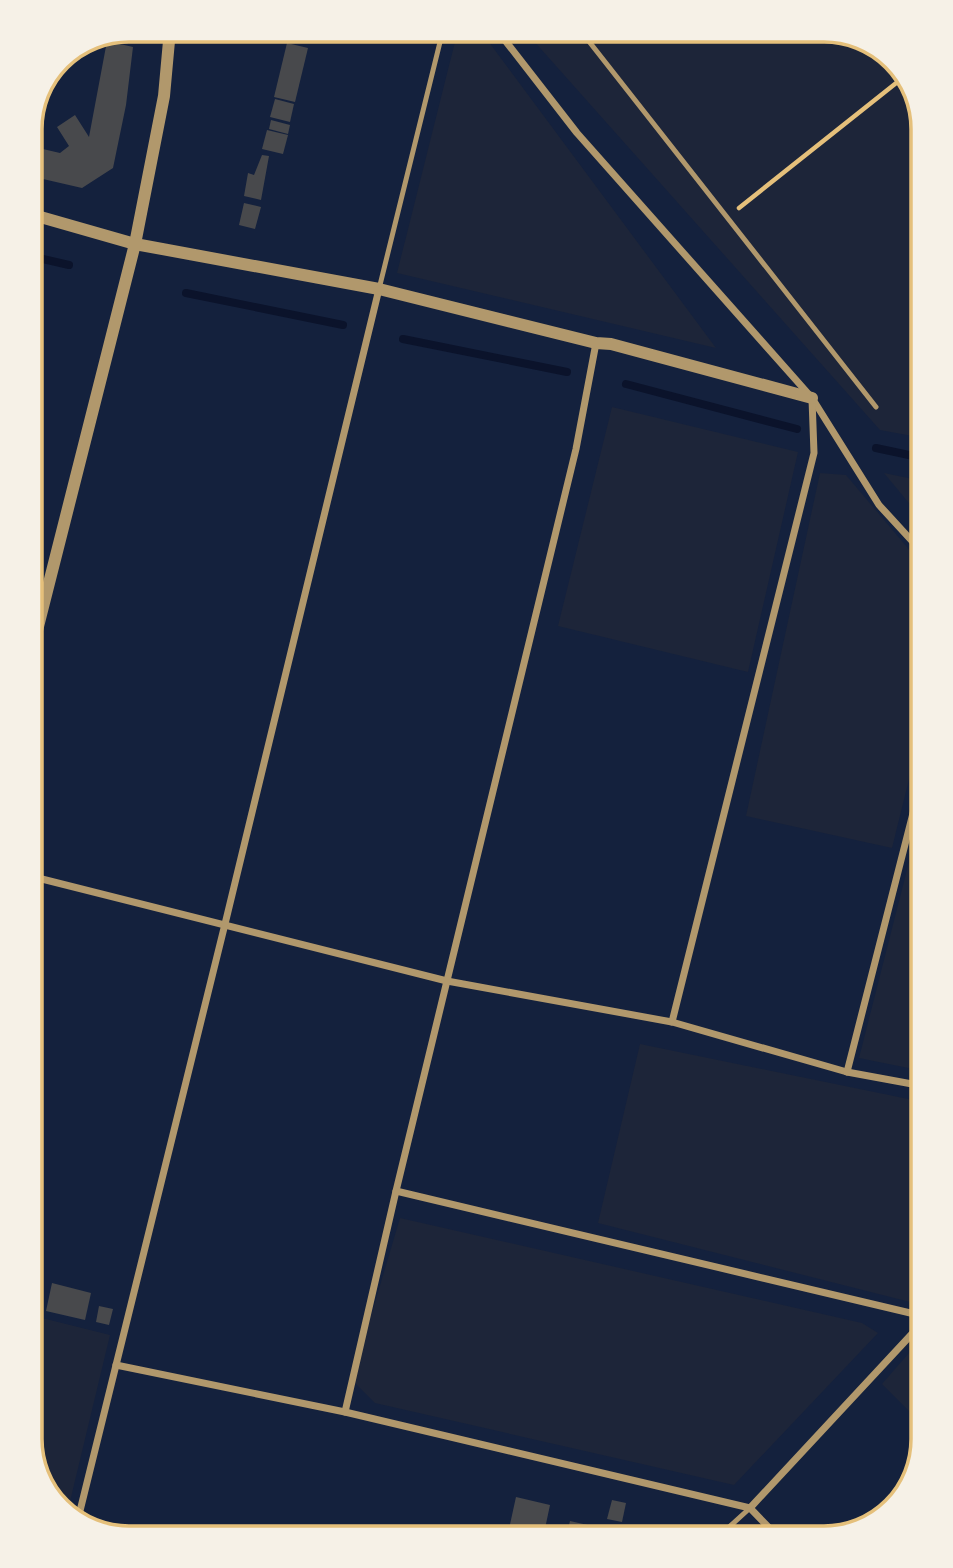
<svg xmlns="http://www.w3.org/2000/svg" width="953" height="1568" font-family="Inter,sans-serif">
<rect width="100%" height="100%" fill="#14213d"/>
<g fill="#1d2539">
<path d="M458,30H480L716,348L397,273Z"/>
<path d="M524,30H831L880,47L913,85L923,129V438L880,430Z"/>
<path d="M612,407L798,452L748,672L558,626Z"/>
<path d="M820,473L846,475L923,566V723L892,848L746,816Z"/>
<path d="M884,473L923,481V520Z"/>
<path d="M923,807V1071L859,1058Z"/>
<path d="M640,1044L923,1102L922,1305L598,1223Z"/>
<path d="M400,1218L862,1323L878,1333L734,1485L375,1403L352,1380Z"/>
<path d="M30,1315L110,1335L67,1514L40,1483L30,1439Z"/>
<path d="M923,1337V1425L882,1384Z"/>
</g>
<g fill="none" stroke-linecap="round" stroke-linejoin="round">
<g stroke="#0b132b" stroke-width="8">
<path d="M30,256L69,265"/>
<path d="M186,293L343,325"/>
<path d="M403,339L567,372"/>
<path d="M626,384L797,429"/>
<path d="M876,448L923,458"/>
</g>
</g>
<g fill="#48494c">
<path d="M291,31L306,34L304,43L289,39Z"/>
<path d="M107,41L133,47L126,105L113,168L82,188L30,176V146L60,153L69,146L57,127L75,115L89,137Z"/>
<path d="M287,43L308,48L295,102L274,97Z"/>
<path d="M275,99L294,104L290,122L270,117Z"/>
<path d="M271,120L290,125L288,134L269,129Z"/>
<path d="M267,130L288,135L283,154L262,149Z"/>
<path d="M262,155L269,156L261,200L244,196L248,173L254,175Z"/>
<path d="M244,203L261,207L255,229L239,225Z"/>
<path d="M30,1270L38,1272L31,1304H30Z"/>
<path d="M52,1283L91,1293L85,1320L46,1311Z"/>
<path d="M99,1306L113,1309L109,1325L96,1322Z"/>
<path d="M516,1497L550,1505L543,1538H507Z"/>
<path d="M612,1500L626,1503L622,1522L607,1519Z"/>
<path d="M570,1521L601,1528L599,1538H566Z"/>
</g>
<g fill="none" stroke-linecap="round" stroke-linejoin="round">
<path stroke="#e5c07b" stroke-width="4.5" d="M739,208L905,76"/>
<g stroke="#b1986c" stroke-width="5">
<path d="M580,30L876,407"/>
<path d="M379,289L443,30"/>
<path d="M717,1538L750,1508"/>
</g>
<g stroke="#b1986c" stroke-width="7">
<path d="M497,30L577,133L812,398L879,505L923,553"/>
<path d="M30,876L447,981L672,1022L847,1072L923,1086"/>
<path d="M672,1022L814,453L812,399"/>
<path d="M847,1072L923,774"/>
<path d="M396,1191L923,1316"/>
<path d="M116,1365L345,1412L750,1508L779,1538"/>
<path d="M345,1412L396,1191L576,449L596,343"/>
<path d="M750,1508L923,1322"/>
<path d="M77,1523L225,924L379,289"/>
</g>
<g stroke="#b1986c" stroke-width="12">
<path d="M30,214L135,244L379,289L596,343L611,344L812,398"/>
<path d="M30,658L135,244L164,96L170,30"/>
</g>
</g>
<path d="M0 0H953V1568H0ZM129 42H824A87 87 0 0 1 911 129V1439A87 87 0 0 1 824 1526H129A87 87 0 0 1 42 1439V129A87 87 0 0 1 129 42Z" fill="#f6f1e7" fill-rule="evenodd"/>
<path fill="none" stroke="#e5c07b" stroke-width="3.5" d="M129 42H824A87 87 0 0 1 911 129V1439A87 87 0 0 1 824 1526H129A87 87 0 0 1 42 1439V129A87 87 0 0 1 129 42Z"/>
</svg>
